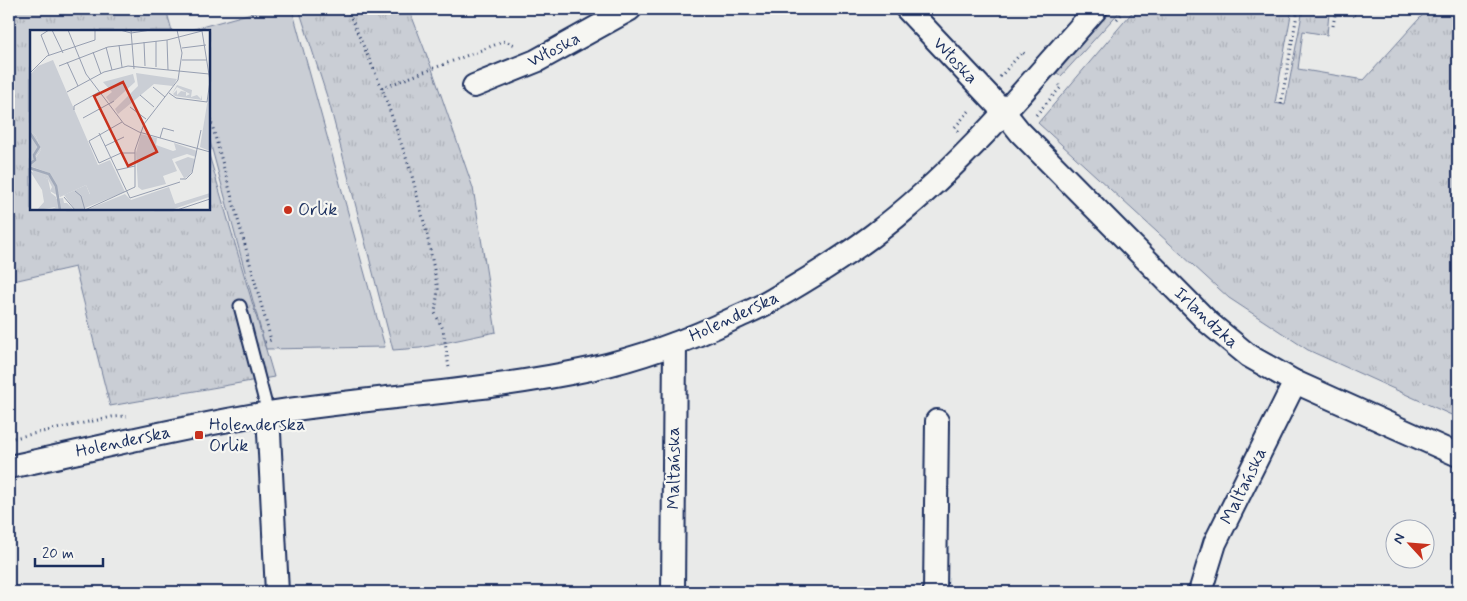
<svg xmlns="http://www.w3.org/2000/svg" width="1467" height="601" font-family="Mynerve,sans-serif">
<defs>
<pattern id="grass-tufts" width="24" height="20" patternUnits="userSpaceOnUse" patternTransform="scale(1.25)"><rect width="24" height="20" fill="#caced5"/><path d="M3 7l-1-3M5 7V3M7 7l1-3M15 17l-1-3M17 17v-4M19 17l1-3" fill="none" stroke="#adb1b9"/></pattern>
</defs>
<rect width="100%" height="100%" fill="#e9eae9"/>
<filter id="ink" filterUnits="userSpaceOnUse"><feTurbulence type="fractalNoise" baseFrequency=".02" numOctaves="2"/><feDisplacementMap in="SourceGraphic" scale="10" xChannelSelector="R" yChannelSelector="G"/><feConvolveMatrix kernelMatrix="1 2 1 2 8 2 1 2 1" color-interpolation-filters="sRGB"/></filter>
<g filter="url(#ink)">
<g fill="url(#grass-tufts)" stroke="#727e9a">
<path d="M9,9H166L172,31H31V209H209V155L274,377L110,406L75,267L9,282Z"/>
<path d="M299,9H409L432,69L473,188L496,332L420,348L393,350L330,106Z"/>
<path d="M1113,9H1122L1061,76L1056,72Z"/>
<path d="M1135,9H1292L1275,103L1285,105L1303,9L1329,13L1327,35L1303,31L1298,69L1364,80L1428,9H1458V418L1308,350L1229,298L1038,123Z"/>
</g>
<path fill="#caced5" stroke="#727e9a" d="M266,9H292L385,347L266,349L209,138V31H187Z"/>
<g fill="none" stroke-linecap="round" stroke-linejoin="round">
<g stroke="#1b2f5e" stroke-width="15">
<path id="service" d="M240,306L268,413"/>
</g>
<g stroke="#1b2f5e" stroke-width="26">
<g id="minor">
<path d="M907,9L1004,112L1020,132L1209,323L1249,356L1295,382L1458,455"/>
<path d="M474,86L536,61L630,9"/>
<path d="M268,413L277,592"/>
<path d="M9,467C95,449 181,427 268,413C375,396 484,392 590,369C640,358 689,340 735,318C748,312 761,307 774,299C807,280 841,259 872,236C956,173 1027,87 1096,9"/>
<path d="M673,592L675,344"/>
<path d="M935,592L937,421"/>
<path d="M1200,592L1215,543L1295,382"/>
</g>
</g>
<g stroke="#1b2f5e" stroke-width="3" stroke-dasharray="1 4" stroke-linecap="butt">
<path d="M347,9L382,88L411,172L426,230L438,289L435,313L443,329L449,368"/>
<path d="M1335,9H1346"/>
<path d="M1346,9L1356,17"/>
<path d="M1117,19L1126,9"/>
<path d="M1333,26L1336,9"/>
<path d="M1000,77L1022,52L1026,55"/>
<path d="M382,88L505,41L515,45"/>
<path d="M1281,104L1298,9"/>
<path d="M209,114L271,340L265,342"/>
<path d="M1036,115L1061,87L1059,85"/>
<path d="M958,131L955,127L971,109"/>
<path d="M9,439L112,417L127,416"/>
</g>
<use href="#service" stroke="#f6f6f2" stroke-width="11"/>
<use href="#minor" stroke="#f6f6f2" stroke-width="22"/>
</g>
</g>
<g fill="#c8321e" stroke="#f6f6f2" stroke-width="2">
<circle cx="288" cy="210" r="5"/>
<rect x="194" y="430" width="10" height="10" rx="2.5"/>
</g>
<g text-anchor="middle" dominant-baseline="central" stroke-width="4.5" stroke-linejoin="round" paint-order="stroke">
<g font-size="18" fill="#1b2f5e" stroke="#f6f6f2">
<text transform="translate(554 50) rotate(-27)">Włoska</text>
<text transform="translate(955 61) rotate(47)">Włoska</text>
<text transform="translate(734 317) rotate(-25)">Holenderska</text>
<text transform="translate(1206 318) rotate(43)">Irlandzka</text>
<text transform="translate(123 442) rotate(-12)">Holenderska</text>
<text transform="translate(674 468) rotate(-90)">Maltańska</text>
<text transform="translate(1244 486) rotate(-64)">Maltańska</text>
</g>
<g font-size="18" fill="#1b2f5e" stroke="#f6f6f2" text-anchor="start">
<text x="298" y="210">Orlik</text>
<text x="209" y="425">Holenderska<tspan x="209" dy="21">Orlik</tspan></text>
</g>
</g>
<g transform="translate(30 30)">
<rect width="180" height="180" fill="#e9eae9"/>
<path d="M106,43L147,49L143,56L124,54L88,84L85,79L108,56ZM103,44L105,52L81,74L76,67L82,62L73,52ZM147,55L162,60L161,67L167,65L171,69L172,65V70L145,66L143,64L147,60V65L151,61L156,62V66L160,64L147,57L142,64ZM179,62H180V121L170,117ZM111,104L127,108L126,115L143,121L146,120L144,113L167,121L166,127L157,124L142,129L147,141L133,146L136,154L112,160L108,157L106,123ZM158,127L165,129L162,141L159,146L151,150L154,148L145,132ZM0,141L18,149L21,163L26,167V177L7,180L14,172L12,160ZM56,155L60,165L54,180H45L34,165ZM139,157L145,174L180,163L179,167L141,180H56L95,164L101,170Z" fill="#caced5"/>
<path d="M0,101L6,106L11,120L0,134ZM0,136L19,143L30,167L20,161L22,157L18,149L4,144ZM33,168L34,173H37L44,180H20L26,177L25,169Z" fill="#caced5"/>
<path d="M23,30L68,135L80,130L95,162L55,178L52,167L60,164L56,155L30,167L19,143L0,136L11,120L6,106L0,101V45L8,36Z" fill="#caced5"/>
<path fill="none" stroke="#a2aaba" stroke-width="2.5" d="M0,103L9,117L4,125L5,130L0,134M0,138L19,144L26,156L30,180"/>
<path fill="none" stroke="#979fb1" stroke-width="1" d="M19,0L11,5L19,25M22,0L33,23M38,0L56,44L94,94L109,102L180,122M90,0L101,3L121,0M101,0L104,39M137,10L138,40M126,11V37M114,12L115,36M89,15L92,37M76,17L82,40M152,18L176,15M63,22L71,44M152,30H177M37,32L48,56M29,36L78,17L137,10L172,1L180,51L177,72L146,68L139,63M0,43L17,26L65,10V0M123,57L135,67M37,62L74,42L98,36L179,44M110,65L124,77M100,77L116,89M44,80V76L69,62M53,88L84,71M92,92L59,111L69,133L91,123H105M69,103L100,168L150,152M130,108L133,98L144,101M75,116L94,107M87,140L105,136M150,149H156L162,143L171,100M45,161L51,166L55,180M34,167L45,180M55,180L105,157V120L114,94L148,50L152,23L147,0M147,180L180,169"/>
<path fill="#c8321e" fill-opacity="0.15" stroke="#c8321e" stroke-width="2.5" d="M93,52L127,122L98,136L64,66Z"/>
<rect width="180" height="180" fill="none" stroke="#1b2f5e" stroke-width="2.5"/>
</g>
<rect width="1467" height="601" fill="none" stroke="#f6f6f2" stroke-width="30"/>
<rect x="15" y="15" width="1437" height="571" fill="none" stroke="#1b2f5e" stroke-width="2" filter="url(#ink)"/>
<g transform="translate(1410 544) rotate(296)"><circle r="24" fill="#f6f6f2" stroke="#9ea6b7"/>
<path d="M0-4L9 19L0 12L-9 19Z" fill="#c8321e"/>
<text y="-8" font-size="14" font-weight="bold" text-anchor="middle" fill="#1b2f5e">N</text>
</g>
<path d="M35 558v8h68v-8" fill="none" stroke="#1b2f5e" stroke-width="2.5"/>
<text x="42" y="558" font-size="15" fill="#1b2f5e" stroke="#f6f6f2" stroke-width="4" paint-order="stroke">20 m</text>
</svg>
